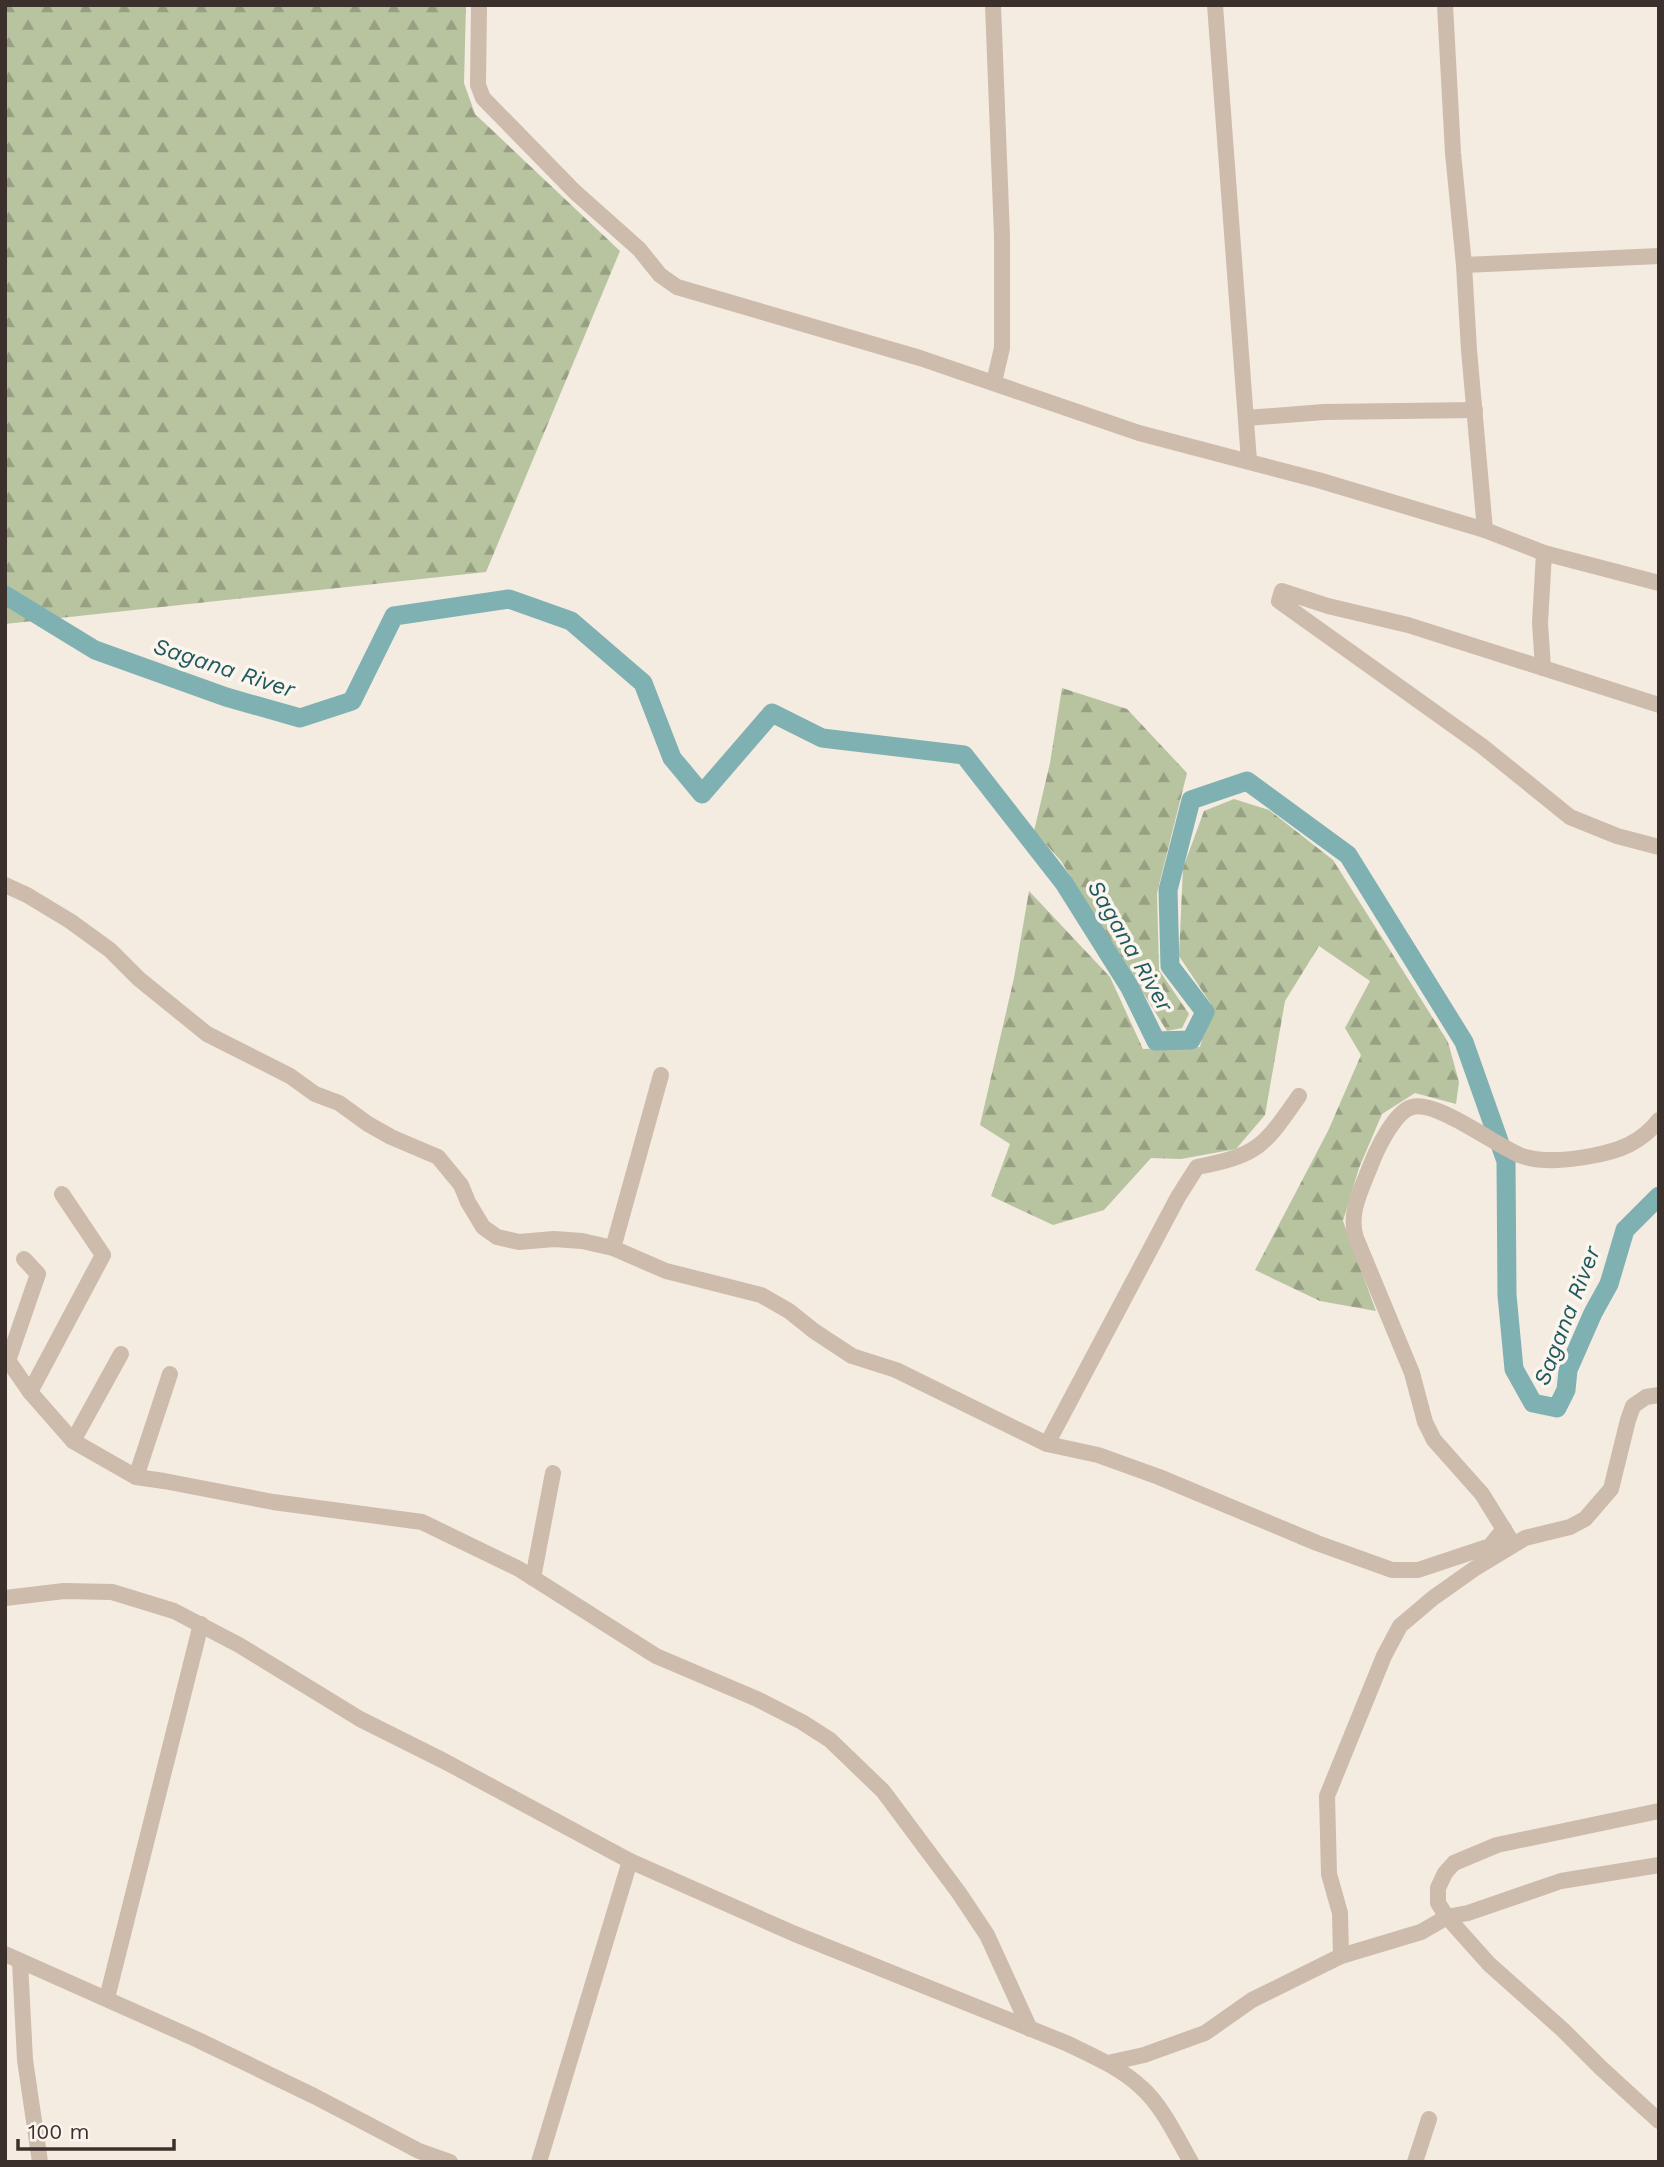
<svg xmlns="http://www.w3.org/2000/svg" width="1664" height="2167" font-family="'Work Sans',sans-serif">
<defs>
<pattern id="forest-firs" width="22" height="20" patternUnits="userSpaceOnUse" patternTransform="scale(1.75)"><rect width="22" height="20" fill="#b8c4a0"/><path d="M5 1l3.5 6h-7zM16 11l3.5 6h-7z" fill="#97a083"/></pattern>
</defs>
<rect width="100%" height="100%" fill="#f4ebe1"/>
<g fill="url(#forest-firs)">
<path d="M5,5H466L464,83L475,114L620,251L486,572L5,624Z"/>
<path d="M1062,688L1127,709L1187,773L1157,893L1159,970L1189,1014L1182,1028L1167,1031L1061,861L1034,831L1050,763Z"/>
<path d="M1234,799L1269,810L1333,860L1448,1042L1459,1082L1456,1104L1415,1093L1382,1114L1359,1168L1343,1221L1376,1311L1320,1301L1255,1270L1328,1131L1361,1055L1345,1028L1370,981L1319,946L1285,1001L1265,1115L1236,1149L1181,1159L1151,1158L1104,1210L1053,1225L991,1196L1010,1144L980,1125L1014,978L1029,891L1110,977L1143,1049L1200,1047L1211,1004L1179,956L1183,868L1204,811Z"/>
</g>
<g fill="none" stroke-linecap="round" stroke-linejoin="round">
<path stroke="#7fb0b2" stroke-width="19" d="M5,595L95,650L226,697L300,718L352,701L394,616L509,599L571,621L643,683L672,758L702,794L772,713L822,738L964,755L1064,883L1130,988L1156,1041L1191,1040L1205,1012L1170,966L1168,890L1191,800L1247,781L1348,855L1464,1042L1506,1161L1507,1295L1514,1369L1533,1403L1557,1408L1566,1390L1568,1370L1593,1313L1609,1284L1625,1230L1659,1196"/>
<g stroke="#cdbbac" stroke-width="16">
<path d="M479,5L478,85L483,98L575,192L639,249L660,275L677,287L920,358L1139,433L1318,480L1485,530L1544,553L1659,583"/>
<path d="M993,5L1002,236V348L994,382"/>
<path d="M1215,5L1249,461"/>
<path d="M1445,5L1453,153L1464,265L1469,350L1485,530"/>
<path d="M1464,265L1659,256"/>
<path d="M1246,418L1324,412L1475,410"/>
<path d="M1543,668L1540,623L1544,553"/>
<path d="M1659,705L1408,625L1328,606L1282,591L1279,601L1482,746L1570,817L1617,836L1659,847"/>
<path d="M5,885L27,895L70,921L110,950L139,979L207,1034L290,1076L315,1094L339,1103L368,1124L391,1137L438,1157L461,1185L468,1202L483,1227L497,1237L519,1242L554,1239L582,1241L613,1248L666,1271L761,1295L789,1311L814,1331L852,1356L896,1370L1047,1444L1098,1455L1159,1477L1317,1543L1392,1570H1418L1490,1546L1504,1529"/>
<path d="M613,1248L661,1075"/>
<path d="M5,1356L30,1392L73,1441L136,1477L164,1481L273,1502L422,1522L519,1569L656,1656L757,1699L802,1722L830,1740L883,1791L959,1893L987,1935L1030,2029"/>
<path d="M8,1361L38,1274L24,1259"/>
<path d="M30,1392L103,1255L62,1194"/>
<path d="M73,1441L121,1354"/>
<path d="M1047,1444L1178,1197L1197,1167C1259,1155 1264,1146 1299,1096"/>
<path d="M136,1477L170,1374"/>
<path d="M1513,1544L1482,1494L1434,1440L1425,1422L1412,1373L1356,1238C1348,1214 1361,1190 1370,1167C1376,1151 1394,1112 1412,1107C1437,1100 1496,1146 1522,1156C1544,1163 1569,1160 1591,1156C1619,1151 1641,1143 1659,1120"/>
<path d="M533,1578L553,1473"/>
<path d="M5,1598L64,1591L112,1592L174,1611L239,1645L360,1719L444,1761L630,1861L795,1934L1066,2043C1093,2056 1121,2068 1142,2088C1163,2107 1177,2138 1191,2162"/>
<path d="M1659,1811L1497,1845L1454,1863L1445,1873L1438,1888V1903L1447,1917L1489,1964L1563,2030L1601,2068L1659,2121"/>
<path d="M5,1954L196,2039L314,2096L419,2151L450,2162"/>
<path d="M1341,1956L1340,1913L1329,1874L1327,1796L1384,1656L1400,1626L1433,1598L1474,1569L1525,1538L1570,1527L1585,1519L1611,1489L1628,1420L1633,1406L1646,1397L1659,1395"/>
<path d="M20,1962L25,2060L40,2162"/>
<path d="M107,1998L201,1624"/>
<path d="M1108,2063L1144,2055L1205,2033L1252,2000L1341,1956L1421,1932L1447,1917L1468,1913L1561,1881L1659,1865"/>
<path d="M539,2162L630,1861"/>
<path d="M1415,2162L1429,2119"/>
</g>
</g>
<g text-anchor="middle" dominant-baseline="central" stroke-width="7" stroke-linejoin="round" paint-order="stroke">
<g font-size="23" font-style="italic" fill="#1f5a5e" stroke="#fbf5ee">
<text transform="translate(224 668) rotate(18)">Sagana River</text>
<text transform="translate(1130 946) rotate(60)">Sagana River</text>
<text transform="translate(1567 1316) rotate(-69)">Sagana River</text>
</g>
</g>
<rect width="1664" height="2167" fill="none" stroke="#3b302b" stroke-width="14"/>
<path d="M18 2139v10h156v-10" fill="none" stroke="#3b302b" stroke-width="3.5"/>
<text x="28" y="2139" font-size="21" fill="#3b302b" stroke="#fbf5ee" stroke-width="5" paint-order="stroke">100 m</text>
</svg>
